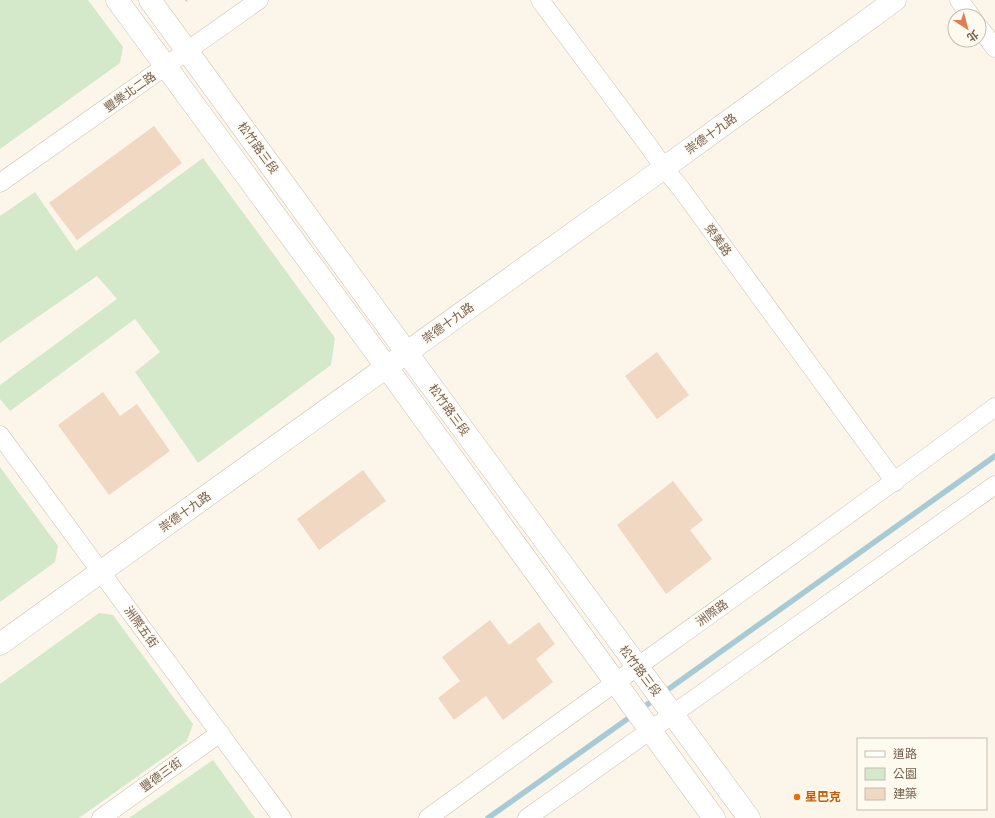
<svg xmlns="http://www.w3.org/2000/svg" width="995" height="818" font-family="'Fira Sans','Noto Sans TC',sans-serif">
<rect width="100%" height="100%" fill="#fcf6ea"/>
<g fill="#d4e9c9">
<path d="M0,0H88L123,47L120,63L0,149Z"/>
<path d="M203,158L335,338L331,365L198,463L135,372L160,352L135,319L10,411L0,399V385L117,299L97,276L0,343V216L35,192L76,251Z"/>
<path d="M0,467L58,546L55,562L0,602Z"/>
<path d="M99,613L113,615L193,724L187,741L79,818H0V684Z"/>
<path d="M213,760L255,818H129Z"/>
</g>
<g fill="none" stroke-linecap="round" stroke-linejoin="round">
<g stroke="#a6cbd6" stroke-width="5.5">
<path d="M663,693L995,456"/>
<path d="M640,710L656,698"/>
<path d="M488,818L633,715"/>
</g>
</g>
<g fill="#f0d8c3">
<path d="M154,126L182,163L77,240L49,203Z"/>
<path d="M657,352L689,395L657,419L625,376Z"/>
<path d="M103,392L120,416L137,404L170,451L109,495L58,425Z"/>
<path d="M363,470L386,501L319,550L297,519Z"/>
<path d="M673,481L703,520L690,530L712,559L666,594L617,525Z"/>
<path d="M490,620L509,645L539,622L555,644L536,659L553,682L503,720L486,696L454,720L438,698L460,681L442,657Z"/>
</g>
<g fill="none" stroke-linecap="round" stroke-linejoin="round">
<g stroke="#cdbfb0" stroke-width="19">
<g id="minor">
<path d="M540,0L648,145L664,168L682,190L895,482"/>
<path d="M959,0L971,16"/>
<path d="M979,27L995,48"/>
<path d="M0,183L259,0"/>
<path d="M0,435L282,818"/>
<path d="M101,818L220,733"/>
<path d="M428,818C617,680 808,546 995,407"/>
<path d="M527,818L995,485"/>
</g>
</g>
<g stroke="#cdbfb0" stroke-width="23">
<g id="tertiary">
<path d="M117,0L369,343L714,818"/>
<path d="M150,0L407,353L749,818"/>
<path d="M0,644L646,181L895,0"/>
</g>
</g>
<path stroke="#d5bba6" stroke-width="2.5" stroke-dasharray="1 3" stroke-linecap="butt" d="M186,1L187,0"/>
<use href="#minor" stroke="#fff" stroke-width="18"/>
<use href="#tertiary" stroke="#fff" stroke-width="22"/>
</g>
<circle fill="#e8710a" stroke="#fefaf0" stroke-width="1.5" cx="797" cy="797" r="4"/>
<g text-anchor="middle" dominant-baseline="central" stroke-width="3" stroke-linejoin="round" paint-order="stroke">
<g font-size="12" fill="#755f4e" stroke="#fefaf0">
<text transform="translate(130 92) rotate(-35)">豐樂北二路</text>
<text transform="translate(711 134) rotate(-36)">崇德十九路</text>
<text transform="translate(258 148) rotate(54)">松竹路三段</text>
<text transform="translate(718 240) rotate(54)">榮美路</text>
<text transform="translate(448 323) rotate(-36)">崇德十九路</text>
<text transform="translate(449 410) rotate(54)">松竹路三段</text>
<text transform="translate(185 512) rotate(-36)">崇德十九路</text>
<text transform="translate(712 613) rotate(-36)">洲際路</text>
<text transform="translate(141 627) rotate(54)">洲際五街</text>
<text transform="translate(640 671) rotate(53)">松竹路三段</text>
<text transform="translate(161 775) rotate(-36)">豐德三街</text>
</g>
<g font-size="12" font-weight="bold" fill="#c56008" stroke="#fefaf0" text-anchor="start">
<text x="805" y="797">星巴克</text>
</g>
</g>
<rect x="857" y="738" width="130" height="72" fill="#fefaf0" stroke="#c7bcaf"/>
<rect x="865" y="751" width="20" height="6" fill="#ffffff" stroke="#c7bcaf"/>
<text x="893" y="758" font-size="12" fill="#755f4e">道路</text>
<rect x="865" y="768" width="20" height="12" fill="#d4e9c9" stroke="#c7bcaf"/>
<text x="893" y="778" font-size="12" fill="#755f4e">公園</text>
<rect x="865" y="788" width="20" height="12" fill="#f0d8c3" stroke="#c7bcaf"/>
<text x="893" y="798" font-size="12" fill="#755f4e">建築</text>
<g transform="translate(967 28) rotate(144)"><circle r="19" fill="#fefaf0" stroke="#c7bcaf"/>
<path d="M0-3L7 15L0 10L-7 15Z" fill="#de7e57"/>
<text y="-6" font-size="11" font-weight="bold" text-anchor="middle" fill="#755f4e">北</text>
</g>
</svg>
